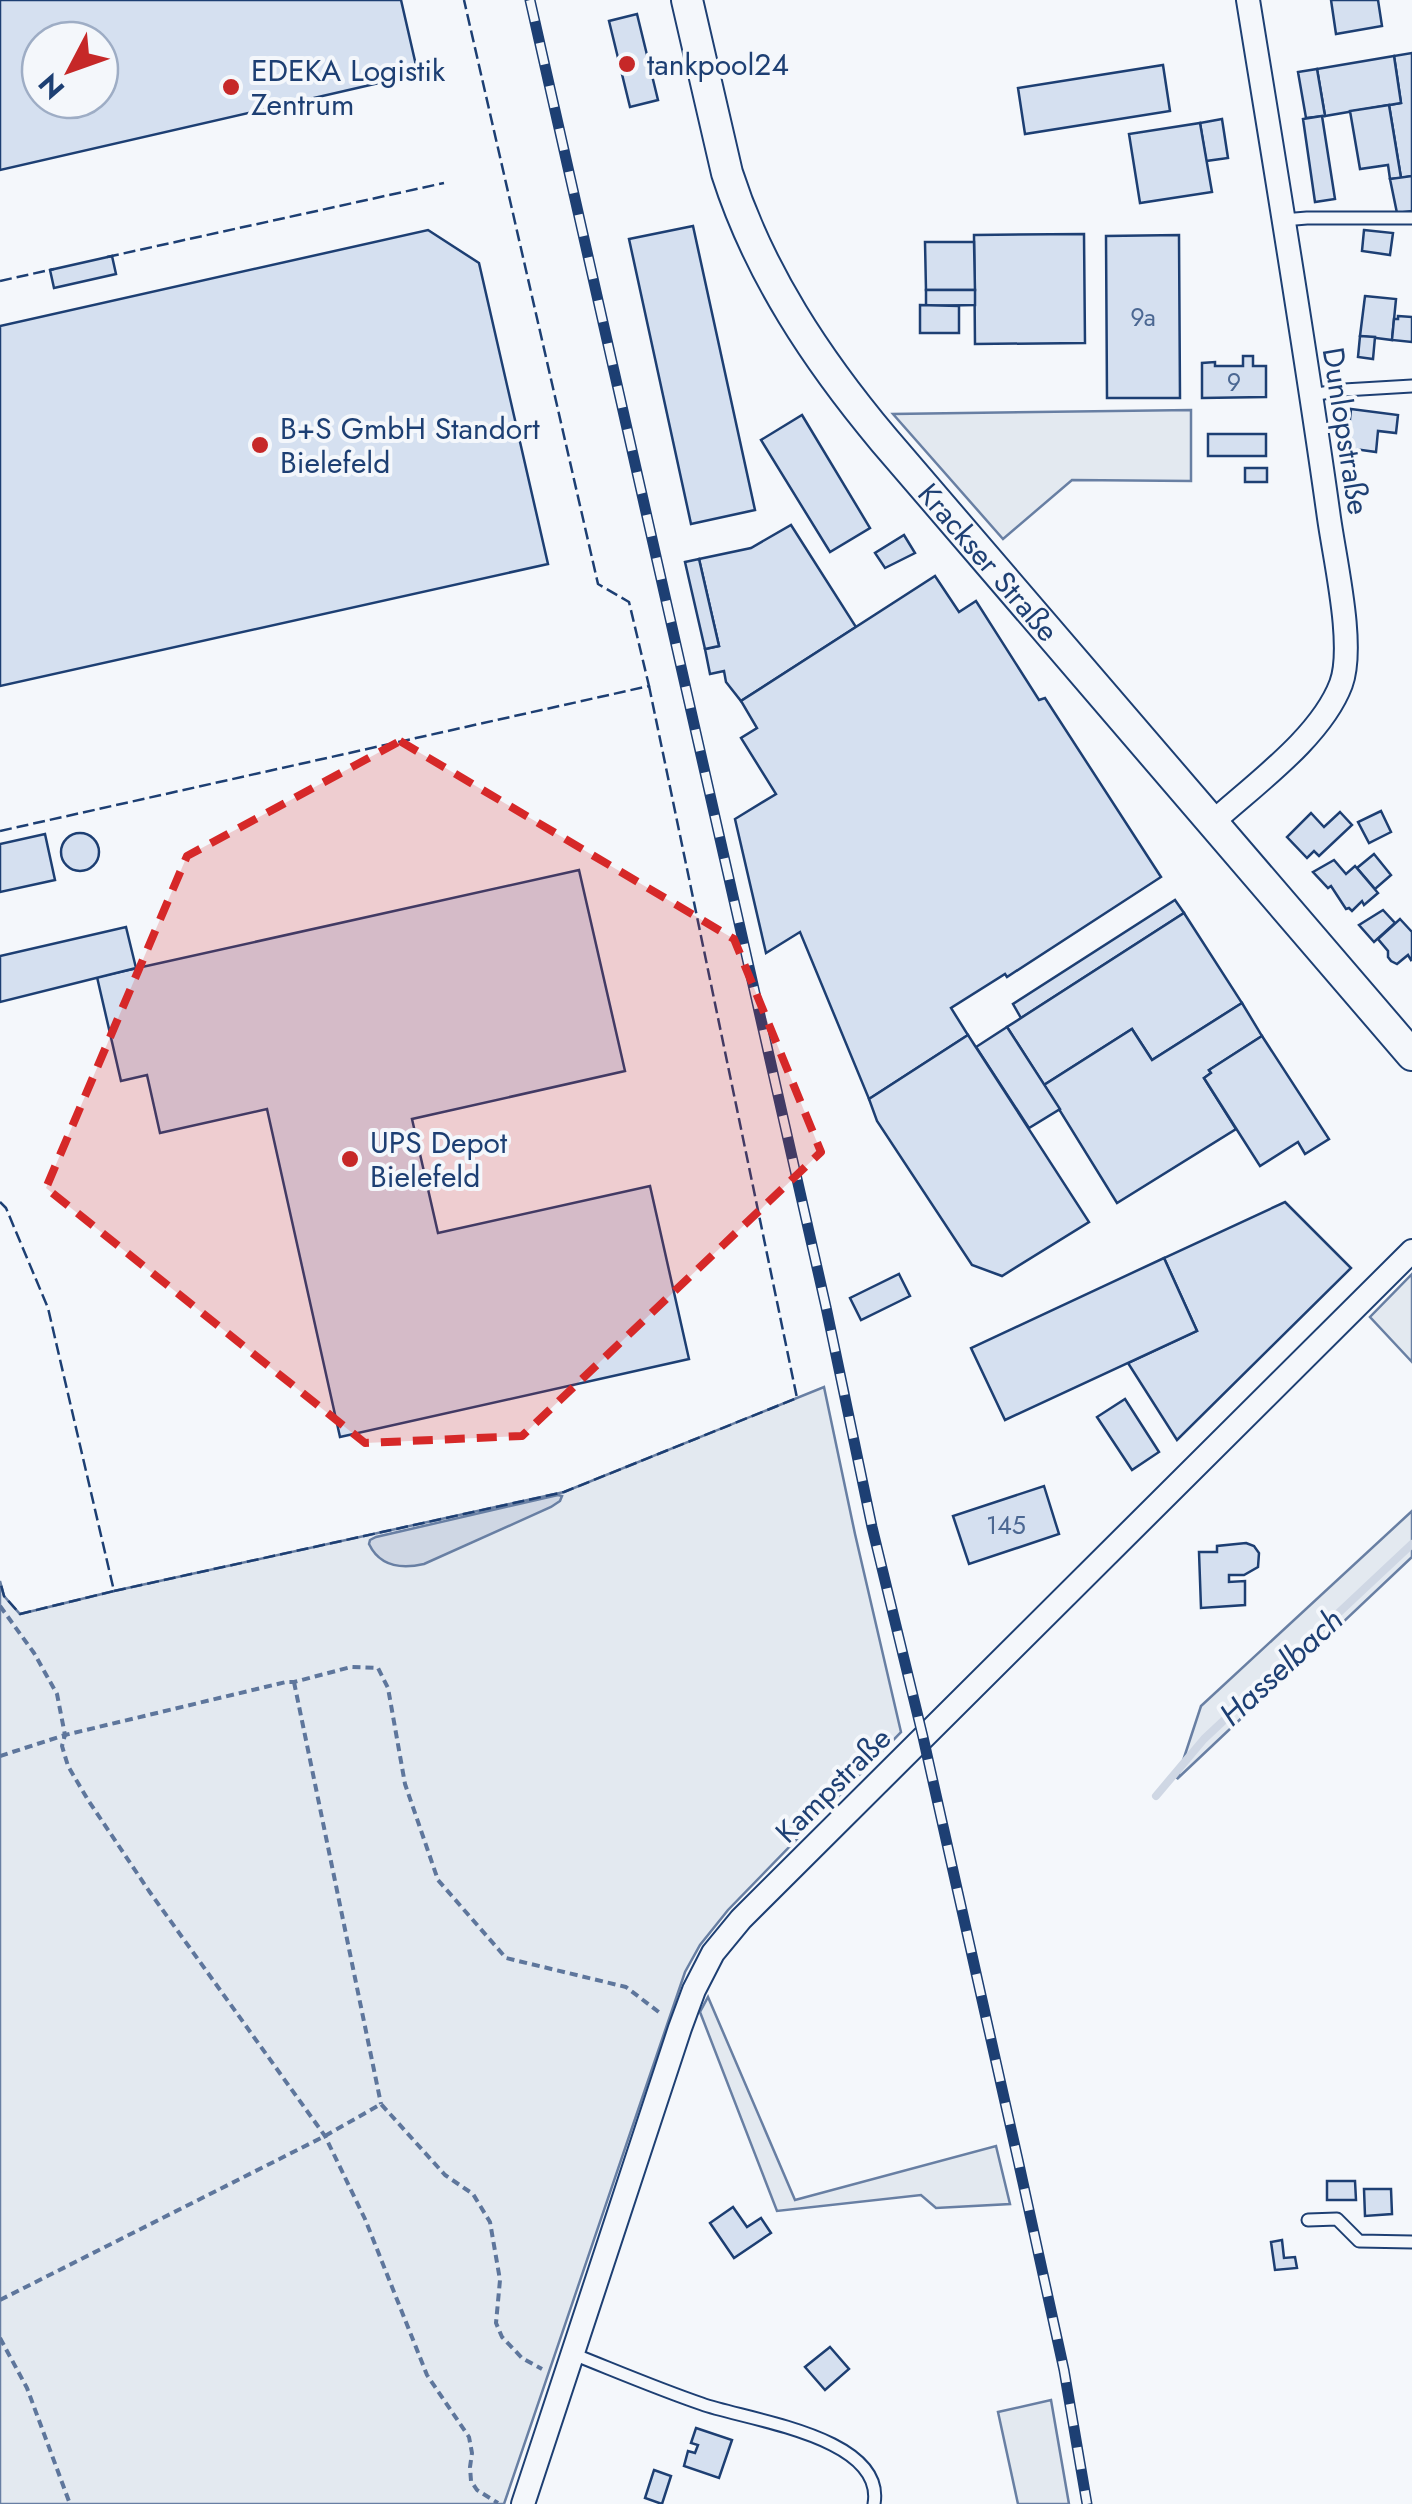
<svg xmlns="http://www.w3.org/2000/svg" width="1412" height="2504" font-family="Jost,sans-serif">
<rect width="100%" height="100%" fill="#f4f7fb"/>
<g fill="#e3e9f0" stroke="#687fa3" stroke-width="2.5">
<path d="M1191,410V481L1072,480L1003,539L893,414Z"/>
<path d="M1412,1274V1362L1370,1317Z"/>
<path d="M824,1387L855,1534L901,1732L728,1910L700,1945L685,1972L504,2504H0V1581L4,1596L20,1614L114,1591L564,1492Z"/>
<path d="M1412,1511V1557L1177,1779L1201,1706Z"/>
<path d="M708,1997L795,2200L996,2146L1010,2204L936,2208L921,2195L777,2211L700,2012Z"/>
<path d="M1051,2400L1069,2504H1018L998,2412Z"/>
</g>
<path fill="#cfd7e4" stroke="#687fa3" stroke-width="2.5" d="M558,1495L562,1496L560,1501L551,1507L424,1564C402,1569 380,1567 369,1544L370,1540L376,1537Z"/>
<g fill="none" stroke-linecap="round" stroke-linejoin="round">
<path stroke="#cfd7e4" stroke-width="8" d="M1156,1796L1204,1739L1412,1544"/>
</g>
<g fill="#d5e0f0" stroke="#1d3f73" stroke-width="2.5" fill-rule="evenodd">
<path d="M0,0H401L418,74L0,170ZM40,40H100V100H40Z"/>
<path d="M1331,0H1378L1382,26L1336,34Z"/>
<path d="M637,14L658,100L630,107L609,21Z"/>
<path d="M1412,53V176L1401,178L1389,105L1401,103L1394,56Z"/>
<path d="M1394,56L1401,103L1325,116L1317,69Z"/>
<path d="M1163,65L1170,111L1025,134L1018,88Z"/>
<path d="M1317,69L1325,116L1306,118L1298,72Z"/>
<path d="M1389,105L1401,178L1390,179L1388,165L1360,169L1350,111Z"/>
<path d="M1322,116L1335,199L1315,202L1303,119Z"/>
<path d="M1222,119L1228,158L1206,161L1200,123Z"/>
<path d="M1200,123L1212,192L1140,203L1129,134Z"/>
<path d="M1412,176V211L1397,213L1390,179Z"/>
<path d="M693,226L755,510L691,524L629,239Z"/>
<path d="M428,230L479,263L548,564L0,686V326Z"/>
<path d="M1364,230L1393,233L1390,255L1362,251Z"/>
<path d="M1084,234L1085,343L975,344L974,235Z"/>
<path d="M1179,235L1180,398H1107L1106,236Z"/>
<path d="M925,242H974L975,290H926Z"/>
<path d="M112,256L116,274L54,288L50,270Z"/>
<path d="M926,290H975V305L926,306Z"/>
<path d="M1365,296L1396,299L1392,340L1360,336Z"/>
<path d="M920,305L959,306V333H920Z"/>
<path d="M1398,316L1412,317V342L1392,340L1394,319H1398Z"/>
<path d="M1360,336L1375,337L1373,359L1358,357Z"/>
<path d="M1243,356H1253V366H1266V397L1202,398V363L1215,362V366H1243Z"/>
<path d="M1351,409L1398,415L1396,433L1378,431L1376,452L1347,448Z"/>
<path d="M802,415L870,528L830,552L761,440Z"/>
<rect x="1208" y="434" width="58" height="22"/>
<rect x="1245" y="468" width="22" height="14"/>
<path d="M791,525L856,627L741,701L726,682L724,671L710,674L705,649L719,646L699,559L751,548Z"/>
<path d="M904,535L915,553L885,568L875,553Z"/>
<path d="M699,559L719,646L705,649L685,562Z"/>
<path d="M935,576L959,612L976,601L1039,700L1045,698L1161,877L1007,977L1005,974L951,1008L968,1035L869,1099L800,932L766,953L735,819L776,794L741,738L757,728L741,701Z"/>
<path d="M1381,811L1391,832L1369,843L1358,822Z"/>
<path d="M1340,812L1352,825L1319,856L1314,851L1307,858L1287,837L1311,813L1324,827Z"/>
<circle cx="80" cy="852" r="19"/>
<path d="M45,834L55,880L0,892V844Z"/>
<path d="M1374,854L1391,875L1375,889L1357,868Z"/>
<path d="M1334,860L1346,874L1355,866L1378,893L1364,905L1362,901L1352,911L1349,908L1346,909L1331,886L1328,888L1313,872Z"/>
<path d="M579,870L625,1071L412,1119L438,1233L650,1186L689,1359L340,1437L267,1109L160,1133L147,1075L121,1081L97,977Z"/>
<path d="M1175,900L1184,913L1021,1018L1013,1004Z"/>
<path d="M1383,910L1395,923L1374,942L1359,925Z"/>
<path d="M1184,913L1242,1003L1152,1060L1132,1029L1044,1085L1007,1027Z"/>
<path d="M1400,919L1412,932V959L1411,960L1408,955L1397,964L1391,961L1388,957V951L1378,939Z"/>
<path d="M126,927L136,968L0,1002V956Z"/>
<path d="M1242,1003L1262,1036L1209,1070L1211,1073L1204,1078L1236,1129L1117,1203L1044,1085L1132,1029L1152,1060Z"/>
<path d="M1007,1027L1060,1109L1029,1128L976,1047Z"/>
<path d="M968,1035L1089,1222L1002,1276L972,1265L877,1121L869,1099Z"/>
<path d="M1262,1036L1329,1139L1305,1154L1298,1142L1260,1166L1204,1078L1211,1073L1209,1070Z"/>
<path d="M1285,1202L1351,1268L1177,1440L1128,1363L1197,1331L1164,1258Z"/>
<path d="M1164,1258L1197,1331L1005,1420L971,1348Z"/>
<path d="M899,1274L910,1296L861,1320L850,1298Z"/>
<path d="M1125,1399L1159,1452L1132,1470L1097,1417Z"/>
<path d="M1044,1486L1059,1534L969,1564L953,1516Z"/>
<path d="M1246,1543L1254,1546L1259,1553L1258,1567L1244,1575H1229V1582L1245,1581V1605L1201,1608L1199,1552H1217V1546Z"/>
<path d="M1327,2181H1355L1356,2200H1327Z"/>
<path d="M1364,2189H1391L1392,2214L1365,2216Z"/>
<path d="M733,2207L747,2227L761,2218L771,2233L734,2258L710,2223Z"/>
<path d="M1282,2240L1284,2258L1295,2257L1297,2268L1275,2270L1271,2242Z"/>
<path d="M830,2347L849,2369L825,2390L805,2367Z"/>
<path d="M696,2428L732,2440L719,2478L684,2466L688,2451L695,2453L698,2445L691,2443Z"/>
<path d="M654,2470L671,2476L662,2504L645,2498Z"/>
</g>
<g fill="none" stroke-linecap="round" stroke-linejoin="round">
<g stroke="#1d3f73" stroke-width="15">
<g id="lane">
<path d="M1283,220L1307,218H1412"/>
<path d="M1310,395L1344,390L1412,386"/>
<path d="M1308,2220L1337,2219L1359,2241L1412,2242"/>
<path d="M573,2354C616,2371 658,2389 702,2404C746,2420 886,2436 874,2504"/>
</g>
</g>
<g stroke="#1d3f73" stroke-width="26">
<g id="street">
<path d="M1213,822C1255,784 1321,737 1341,684C1355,646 1335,561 1329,518C1305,345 1276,173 1248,0"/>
<path d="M523,2504L680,2028L694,1990L713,1953L741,1919L1412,1251"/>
</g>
</g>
<g stroke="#1d3f73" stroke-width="34">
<g id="secondary">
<path id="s1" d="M687,0L727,173C759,273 817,360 884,440L1412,1055"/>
</g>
</g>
<g stroke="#5e769c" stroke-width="4" stroke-dasharray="8 5" stroke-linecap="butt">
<path d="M0,1606L34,1653L57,1694L65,1735L62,1746L68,1766L88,1800L149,1891L325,2136L365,2219L427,2375L469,2437L472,2453L470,2467L471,2481L477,2490L498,2503"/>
<path d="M294,1682L381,2104"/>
<path d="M0,1756L65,1735L286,1682H294L351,1667L378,1668L388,1688L405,1784L438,1880L506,1958L626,1987L660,2013"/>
<path d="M0,2300L325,2136L381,2104L445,2175L473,2194L490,2222L500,2280L496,2323L502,2337L522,2358L542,2369"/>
<path d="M0,2338L27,2388L70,2504"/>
</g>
<use href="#lane" stroke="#f4f7fb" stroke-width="11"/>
<use href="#street" stroke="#f4f7fb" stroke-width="22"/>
<use href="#secondary" stroke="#f4f7fb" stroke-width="30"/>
<g stroke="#1d3f73" stroke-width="11">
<path id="rail" d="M530,0L826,1307L872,1527L923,1737L1018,2160L1064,2370L1087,2504"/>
</g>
<use href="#rail" stroke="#f4f7fb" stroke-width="8" stroke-dasharray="22" stroke-linecap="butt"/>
<g stroke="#1d3f73" stroke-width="2.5" stroke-dasharray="12 5" stroke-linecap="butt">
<path d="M107,257L444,183"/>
<path d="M0,281L54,269"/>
<path d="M0,831L649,686L629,602L598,584L464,0"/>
<path d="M0,1202L6,1208L48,1308L114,1591L20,1614L4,1596L0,1581"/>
<path d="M114,1591L564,1492L797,1398L649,686"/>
</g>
</g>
<path fill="#d62828" fill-opacity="0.2" stroke="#d62828" stroke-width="8" stroke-dasharray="20 12" stroke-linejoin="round" d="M400,741L734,939L821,1152L522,1436L365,1443L46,1188L187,856Z"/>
<g fill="#c62828" stroke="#f4f7fb" stroke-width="4">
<circle cx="627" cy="64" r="10"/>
<circle cx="231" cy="87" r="10"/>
<circle cx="260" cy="445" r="10"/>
<circle cx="350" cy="1159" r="10"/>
</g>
<g text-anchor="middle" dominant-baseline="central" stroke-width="8" stroke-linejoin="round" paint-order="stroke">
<g font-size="25" fill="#4b6792">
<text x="1143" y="317">9a</text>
<text x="1234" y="382">9</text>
<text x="1006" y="1525">145</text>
</g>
<g font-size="30" fill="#1d3f73" stroke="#f4f7fb" text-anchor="start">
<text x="647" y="64">tankpool24</text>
<text x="251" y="70">EDEKA Logistik<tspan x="251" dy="34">Zentrum</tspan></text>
<text x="280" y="428">B+S GmbH Standort<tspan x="280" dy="34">Bielefeld</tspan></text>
<text x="370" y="1142">UPS Depot<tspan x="370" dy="34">Bielefeld</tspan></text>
</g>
<g font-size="30" fill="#1d3f73" stroke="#f4f7fb">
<text transform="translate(1346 431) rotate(81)">Dunlopstraße</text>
<text stroke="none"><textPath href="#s1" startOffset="650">Krackser Straße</textPath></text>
<text transform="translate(833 1785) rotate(-45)">Kampstraße</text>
</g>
<g font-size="32" font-style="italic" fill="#1d3f73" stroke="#f4f7fb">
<text transform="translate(1281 1667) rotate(-43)">Hasselbach</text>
</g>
</g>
<g transform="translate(70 70) rotate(229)"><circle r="48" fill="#f4f7fb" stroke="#9eadc5" stroke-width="2.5"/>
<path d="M0-8L18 38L0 25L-18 38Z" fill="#c62828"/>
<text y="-15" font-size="28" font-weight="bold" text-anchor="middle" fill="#1d3f73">N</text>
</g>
</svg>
